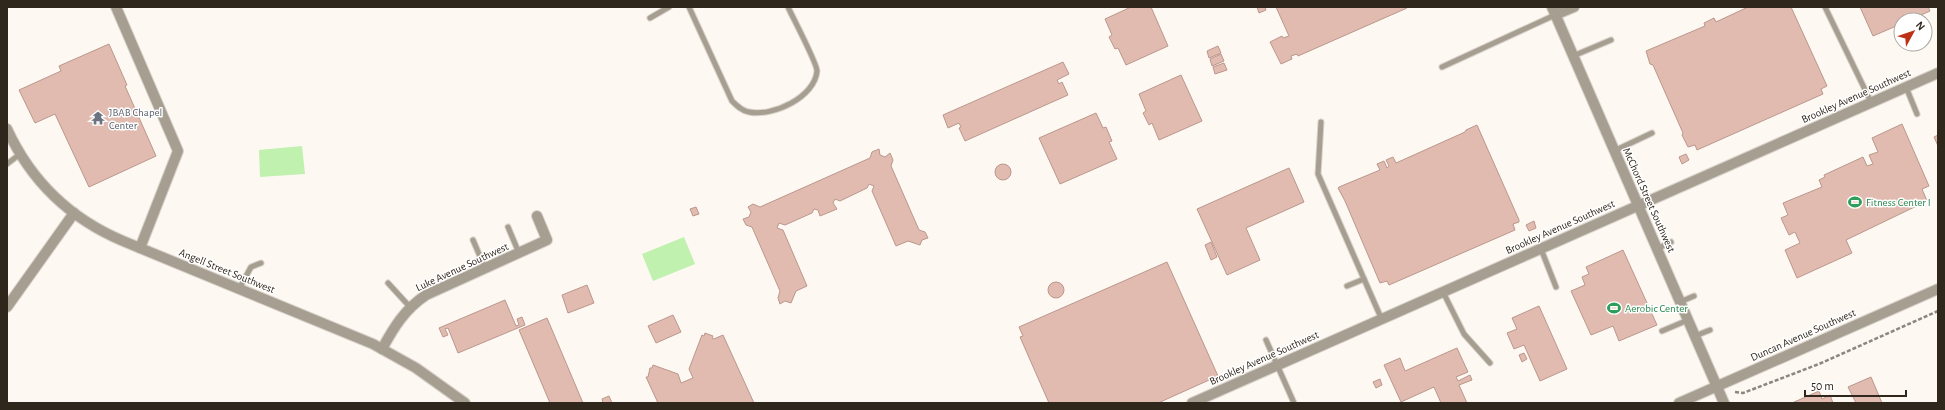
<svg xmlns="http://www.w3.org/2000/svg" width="1945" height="410" font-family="'Alegreya Sans',sans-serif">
<rect width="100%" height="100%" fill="#fdf8f2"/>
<g fill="#c0f1af">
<path d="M302,146L305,174L260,177L259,150Z"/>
<path d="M684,237L695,264L653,281L642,254Z"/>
</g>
<g fill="#e1bbb0" stroke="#bb978c">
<path d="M1131,7H1151L1168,46L1126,65L1118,48L1115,49L1109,37L1112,35L1105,19Z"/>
<path d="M1257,7H1265L1266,10L1259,13Z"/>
<path d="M1276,7H1407V8L1298,56L1297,54L1291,56L1292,59L1281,64L1270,42L1282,36L1283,38L1289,36Z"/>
<path d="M1748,7H1791L1827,86L1821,89L1823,94L1697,150L1695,145L1688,147L1682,135L1683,133L1653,65L1650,64L1646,51L1705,26L1704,23L1714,18L1716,22Z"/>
<path d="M1860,7H1928L1930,11L1910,20H1901V24L1873,36Z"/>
<path d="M109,44L127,85L125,86L156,156L89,187L55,114L35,123L19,90L61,71L59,66Z"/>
<path d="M1218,46L1221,53L1209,58L1207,51Z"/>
<path d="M1221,54L1224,61L1212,66L1210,59Z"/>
<path d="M1063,62L1069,74L1057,80L1059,84L1062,82L1068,95L965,141L959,128L961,127L959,123L948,128L943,115Z"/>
<path d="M1224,63L1227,70L1215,74L1213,67Z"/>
<path d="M1181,75L1202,121L1159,140L1152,123L1149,125L1143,113L1146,111L1139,94Z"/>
<path d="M1096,113L1103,128L1106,127L1112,141L1109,142L1117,159L1060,184L1039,138Z"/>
<path d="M1902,124L1929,186L1922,189L1927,201L1846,240L1852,253L1797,278L1785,250L1800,243L1795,232L1789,235L1781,218L1788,215L1783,203L1822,187L1819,180L1825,177L1824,175L1863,157L1867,166L1873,164L1869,155L1878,152L1872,138Z"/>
<path d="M1477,125L1519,220V222L1513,224L1515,230L1389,285L1387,281L1380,283L1345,201L1338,188L1339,187L1380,170L1377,164L1384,161L1387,168L1389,166L1386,160L1393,157L1396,163L1465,132L1466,130Z"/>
<path d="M1938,135V146L1934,137Z"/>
<path d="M879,149L880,155L885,157L890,153L893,160L891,166L919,230L925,232L928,238L922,240L920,245L908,241L896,246L872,191L874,186L869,184L867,188L840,201L835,199L833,203L837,209L820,216L818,210L814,209L812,213L785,225L779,223L777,228L783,230L807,286L796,291L791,303L785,301L780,304L778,298L780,291L752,227L746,225L743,219L749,217L751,212L748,207L753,204L760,207L870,158L872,152Z"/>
<path d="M1686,154L1689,160L1682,164L1679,157Z"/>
<circle cx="1003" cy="172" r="8"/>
<path d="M1289,168L1304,202L1246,228L1260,260L1227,275L1197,209Z"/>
<path d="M696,207L699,214L693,216L690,209Z"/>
<path d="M1534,221L1536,228L1529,231L1526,225Z"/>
<path d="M1211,242L1217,257L1211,260L1205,245Z"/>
<path d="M1623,250L1657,325L1619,341L1613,326L1591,335L1571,291L1585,285L1582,277L1589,274L1586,267Z"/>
<path d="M1167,262L1218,376L1158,403H1049L1020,337L1023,336L1019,327Z"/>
<circle cx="1056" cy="290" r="8"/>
<path d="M587,285L594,303L568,313L562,295Z"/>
<path d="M505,300L516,326L519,325L517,319L522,317L525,325L458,353L448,328L445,329L448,335L443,337L439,328Z"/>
<path d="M1539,306L1567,369L1540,381L1524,345L1514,349L1507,333L1517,329L1512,318Z"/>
<path d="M673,315L681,332L656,343L648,326Z"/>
<path d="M547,318L583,403H550L519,330Z"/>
<path d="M705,333L713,336L712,338L714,339L723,335L754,403H658L646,377H648L650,368H652L653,365L678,374L681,383L693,378L689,369L702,335L704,336Z"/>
<path d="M1457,348L1468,372L1456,377L1458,381L1470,375L1472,380L1459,385L1467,403H1441L1434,387L1401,402L1384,365L1400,358L1405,371Z"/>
<path d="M1524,353L1527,359L1522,362L1519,355Z"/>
<path d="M1871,377L1882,403H1856L1848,387Z"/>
<path d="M1380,379L1382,385L1376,388L1373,382Z"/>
<path d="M1819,391L1822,399L1830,395L1833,403H1792Z"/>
<path d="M609,396L612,403H603L602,399Z"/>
</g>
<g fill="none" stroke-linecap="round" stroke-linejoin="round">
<g stroke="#d8d2cb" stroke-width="7">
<g id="service">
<path d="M689,7L732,101C737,106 742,111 749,112C773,117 815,97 817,71C817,63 793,18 788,7"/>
<path d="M1825,7L1871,102"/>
<path d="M650,18L669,7"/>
<path d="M1573,56L1611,40"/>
<path d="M1442,67L1555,15"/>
<path d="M1906,87L1917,114"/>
<path d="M1321,122L1318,174L1382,320"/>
<path d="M1614,151L1652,133"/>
<path d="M7,164L20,154"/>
<path d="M508,227L519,253"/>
<path d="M473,240L485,268"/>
<path d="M1541,249L1556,287"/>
<path d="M1657,249L1671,242"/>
<path d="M388,283L410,307"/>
<path d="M1347,286L1364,279"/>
<path d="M239,289L251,267L261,263"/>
<path d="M1443,292L1464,334L1490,363"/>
<path d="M1680,302L1694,296"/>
<path d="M1662,331L1688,320"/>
<path d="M1695,336L1710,330"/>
<path d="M1266,340L1294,403"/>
</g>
</g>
<g stroke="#d8d2cb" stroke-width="12">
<g id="minor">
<path d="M116,7L178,151L140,248"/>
<path d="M1552,7L1724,403"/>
<path d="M1555,15L1574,7"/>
<path d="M7,129C31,181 71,219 123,241L373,344L416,368L465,403"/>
<path d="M7,307L74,213"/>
<path d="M382,349C394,327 405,309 426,295L547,240L537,216"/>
<path d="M1192,403L1938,73"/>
<path d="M1679,403L1938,289"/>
</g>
</g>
<path stroke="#8d867e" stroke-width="2.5" stroke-dasharray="4 2" stroke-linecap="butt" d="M1735,392L1743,393L1819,364L1938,311"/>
<use href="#service" stroke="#a69f91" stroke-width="5"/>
<use href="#minor" stroke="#a69f91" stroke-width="10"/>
</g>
<defs>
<g id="temple-bare" transform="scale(1.08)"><path d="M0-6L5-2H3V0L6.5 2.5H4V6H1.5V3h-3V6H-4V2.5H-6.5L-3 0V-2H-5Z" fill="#6b7280" stroke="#fff" stroke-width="2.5" paint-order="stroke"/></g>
<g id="stadium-bare" transform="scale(1.08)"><path d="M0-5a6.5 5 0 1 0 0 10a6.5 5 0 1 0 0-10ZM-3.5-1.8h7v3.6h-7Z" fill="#2e9e5b" stroke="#fff" stroke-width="2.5" paint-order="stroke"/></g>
</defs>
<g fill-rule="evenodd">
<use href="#temple-bare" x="98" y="118"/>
<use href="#stadium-bare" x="1855" y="202"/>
<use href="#stadium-bare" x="1614" y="308"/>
</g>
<g text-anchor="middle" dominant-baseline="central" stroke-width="3" stroke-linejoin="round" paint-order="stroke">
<g font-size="11" fill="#30271c" stroke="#fff">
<text transform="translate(1856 96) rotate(-24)">Brookley Avenue Southwest</text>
<text transform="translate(1649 200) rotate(66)">McChord Street Southwest</text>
<text transform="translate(1560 227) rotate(-24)">Brookley Avenue Southwest</text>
<text transform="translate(462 267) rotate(-25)">Luke Avenue Southwest</text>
<text transform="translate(227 271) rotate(22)">Angell Street Southwest</text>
<text transform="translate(1803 335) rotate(-24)">Duncan Avenue Southwest</text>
<text transform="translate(1264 358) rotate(-24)">Brookley Avenue Southwest</text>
</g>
<g font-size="11" fill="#5b616d" stroke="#fff" text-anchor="start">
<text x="109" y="112">JBAB Chapel<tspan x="109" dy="13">Center</tspan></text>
</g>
<g font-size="11" fill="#27864d" stroke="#fff" text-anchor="start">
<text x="1866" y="202">Fitness Center I</text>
<text x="1625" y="308">Aerobic Center</text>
</g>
</g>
<rect width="1945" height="410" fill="none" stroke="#30271c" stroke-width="16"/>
<g transform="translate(1913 32) rotate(50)"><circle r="19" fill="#ffffff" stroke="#aca9a4"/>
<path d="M0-3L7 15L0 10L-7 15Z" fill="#bd3217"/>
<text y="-6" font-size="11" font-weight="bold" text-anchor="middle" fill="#30271c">N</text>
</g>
<path d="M1805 390v6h101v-6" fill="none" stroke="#30271c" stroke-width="2"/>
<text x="1811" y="390" font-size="12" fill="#30271c" stroke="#ffffff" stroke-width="3" paint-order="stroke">50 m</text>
</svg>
